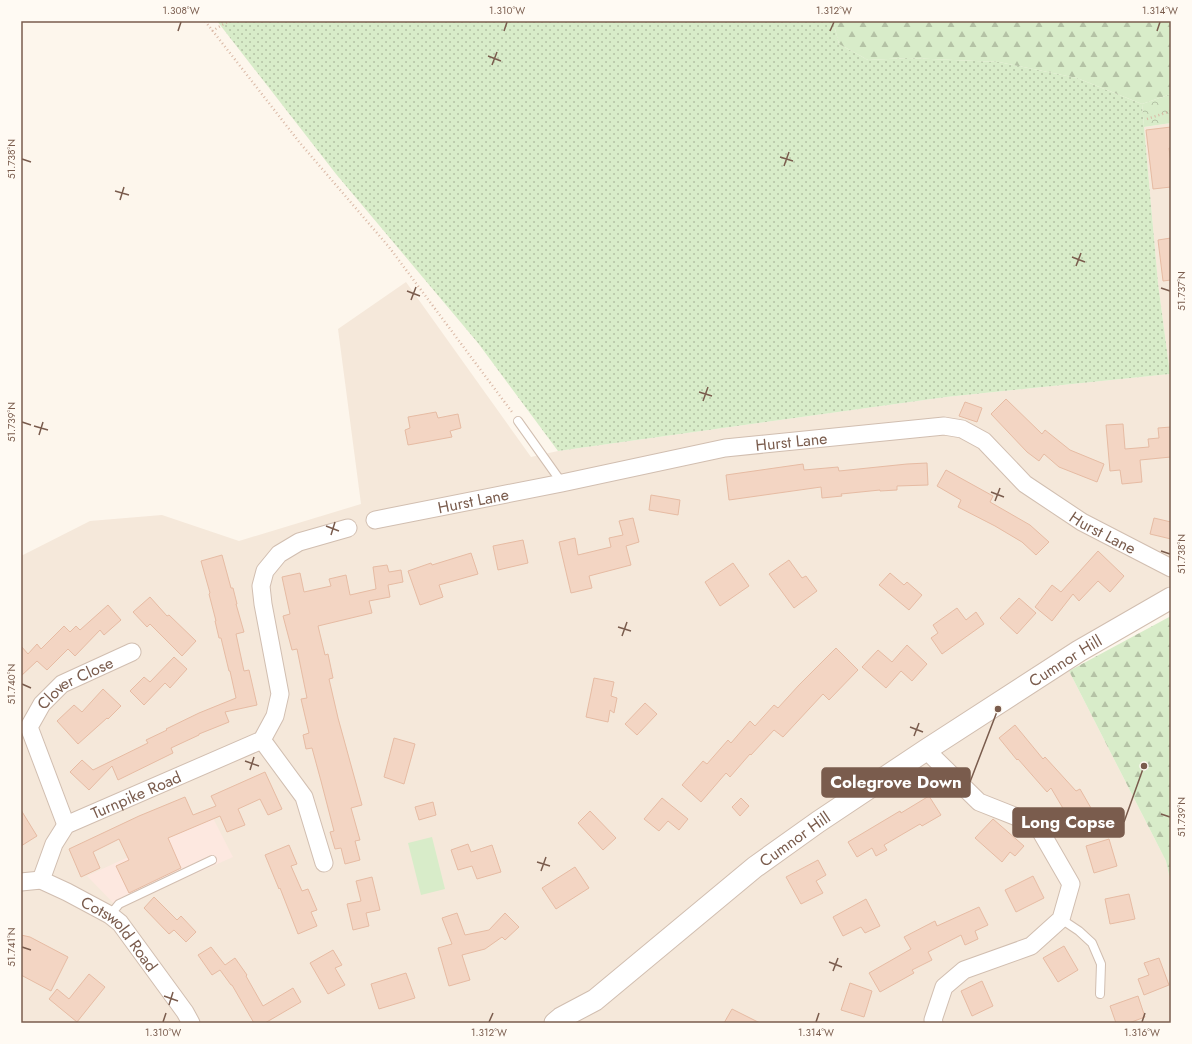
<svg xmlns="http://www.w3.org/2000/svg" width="1192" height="1044" font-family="Jost,sans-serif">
<defs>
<pattern id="grass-dots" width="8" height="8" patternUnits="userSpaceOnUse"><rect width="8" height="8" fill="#d8ecc9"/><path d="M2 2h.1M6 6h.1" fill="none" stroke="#b4c2a5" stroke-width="1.8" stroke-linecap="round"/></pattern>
<pattern id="forest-firs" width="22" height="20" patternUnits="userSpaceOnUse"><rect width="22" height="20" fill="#d8ecc9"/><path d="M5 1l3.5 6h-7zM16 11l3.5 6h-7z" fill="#b4c2a5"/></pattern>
<pattern id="park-crowns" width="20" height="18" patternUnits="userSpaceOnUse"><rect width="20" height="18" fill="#d8ecc9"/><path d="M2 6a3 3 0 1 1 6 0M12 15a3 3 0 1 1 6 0" fill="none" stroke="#b4c2a5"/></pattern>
</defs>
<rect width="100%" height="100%" fill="#fdf6ec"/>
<path fill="#f5e8da" d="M1171,123V598L1079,651L1069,671L1166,861L1171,884V1023H21V556L90,521L162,515L239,541L361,504L338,329L406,282L531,457L558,451L946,397L1170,374L1158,283L1144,127Z"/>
<path fill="#fde8e0" d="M213,818L233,857L118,908L87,876Z"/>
<path fill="url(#grass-dots)" d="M217,21H833L839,44L868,60L908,58L999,62L1077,78L1142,104L1158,283L1170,374L946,397L558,451L478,343L336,174Z"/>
<g fill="url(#forest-firs)">
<path d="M833,21H1171V94L1142,104L1077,78L999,62L908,58L868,60L839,44Z"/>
<path d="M1171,616V884L1166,861L1069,671Z"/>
</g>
<path fill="url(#park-crowns)" d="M1171,94V123L1144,127L1142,104Z"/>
<path fill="#d8ecc9" d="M432,837L445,889L421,895L408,843Z"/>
<g fill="#f3d5c3" stroke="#e6bba3">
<path d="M1171,127V148H1169L1171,163V187L1153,189L1146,130Z"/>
<path d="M1171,238V280L1163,281L1158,240Z"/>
<path d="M1006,399L1042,434L1045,430L1070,450L1104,464L1097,482L1059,467L1044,454L1039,461L1027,452L991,414Z"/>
<path d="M965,402L982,408L977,422L959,416Z"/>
<path d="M436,412L438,418L458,414L461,428L450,431L452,437L408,445L405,430L410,428L408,417Z"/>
<path d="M1123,424L1125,449L1149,447L1148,439L1159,438L1158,428L1171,427V457L1140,460L1142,482L1122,484L1120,470L1110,471L1106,425Z"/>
<path d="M927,463L928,485L897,486V490L880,491V490L841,494L842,496L822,498L821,487L729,500L726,475L803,464L804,470L838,467L839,471L907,464Z"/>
<path d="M946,470L993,496L990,502L1030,525L1049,542L1036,555L1022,542L995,526L958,507L961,500L937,486Z"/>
<path d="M651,495L680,500L678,515L649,510Z"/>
<path d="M633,518L639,542L626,546L631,565L589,576L592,588L571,593L559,542L575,538L578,555L611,547L609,538L623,535L619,521Z"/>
<path d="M1154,518L1171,522V539L1150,534Z"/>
<path d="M523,540L528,563L498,570L493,546Z"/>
<path d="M1098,551L1124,576L1110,592L1098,581L1079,601L1073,594L1052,621L1035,607L1052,585L1061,592Z"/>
<path d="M471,553L478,574L439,585L443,597L420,605L408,571L431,563L432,565Z"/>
<path d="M222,555L231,588H233L237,604H236L244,632L236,634L244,671L249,670L257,705L225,712L229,722L199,734V735L171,748L173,753L118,780L112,766L89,790L70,772L82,760L93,770L148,743L146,740L167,730L166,729L199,713L236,698L230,671H229L221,638H219L215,621H216L209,594L210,593L201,561Z"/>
<path d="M789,560L802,578L806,576L817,591L794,608L769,574Z"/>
<path d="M733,563L749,586L720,606L705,582Z"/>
<path d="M387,565L389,572L401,570L403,582L388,585L390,597L369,601L372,613L318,626L325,655L328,654L333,678L329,679L338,718L362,805L351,808L360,840L355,841L360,860L345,864L341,848L335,849L330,832L334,831L321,781L312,748L306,749L303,735L309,733L301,699L307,698L297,649L292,650L283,616L290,614L282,577L300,573L304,592L331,586L329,579L346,575L350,595L376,589L373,567Z"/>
<path d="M890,573L904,585L907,582L922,595L909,610L879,585Z"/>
<path d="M150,597L167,616L169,615L196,641L182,656L150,624L147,627L133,612Z"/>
<path d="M1019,598L1036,613L1017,634L1000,618Z"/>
<path d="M108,605L121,620L104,635L100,630L75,656L68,649L47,670L37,661L21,676V646L28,654L37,644L41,649L64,626L70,632L76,626L80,630Z"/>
<path d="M957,608L966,620L976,612L984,624L942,654L931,638L938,633L933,625Z"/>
<path d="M907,645L927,664L912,681L901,671L886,688L862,667L878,650L892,662Z"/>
<path d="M836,648L858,670L829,700L823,694L783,737L774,730L751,755L750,754L730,777L726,773L701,802L682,785L703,761L707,764L728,740L731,743L750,721L755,726L774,705L778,708L799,685Z"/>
<path d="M174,657L187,669L170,688L165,683L144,705L130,691L144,677L150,682Z"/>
<path d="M594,678L614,682L611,696L617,698L614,713L610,710L608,722L586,717Z"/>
<path d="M103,689L121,706L108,719L107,718L78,744L57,721L74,705L82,712Z"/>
<path d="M645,703L657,714L637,735L625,724Z"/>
<path d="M1015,725L1043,759L1045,757L1076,791L1080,789L1095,815L1074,827L1051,788L1047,792L1018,759L1017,760L999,738Z"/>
<path d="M394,738L415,744L404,784L384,777Z"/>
<path d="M265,772L282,809L268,815L260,799L238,809L245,825L227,832L220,816L168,838L181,868L129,893L116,866L129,860L119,839L93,852L100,868L81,877L69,849L139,816L185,797L193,815L216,806L211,796Z"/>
<path d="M929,796L941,815L922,826L920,824L884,845L887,850L876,856L872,848L857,857L848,842L900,811L901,813Z"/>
<path d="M662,798L688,819L679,830L668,821L659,831L644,819Z"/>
<path d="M741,798L749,806L740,816L732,807Z"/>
<path d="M433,802L436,815L419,820L415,807Z"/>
<path d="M21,810L37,836L21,846Z"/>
<path d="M590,811L616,838L603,850L578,823Z"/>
<path d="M993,819L1024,846L1015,856L1010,852L1002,862L975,838Z"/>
<path d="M1109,839L1117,866L1094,873L1086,846Z"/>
<path d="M468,844L471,852L492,845L501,872L477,879L472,866L458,870L451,850Z"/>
<path d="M289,845L297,864L291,866L302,891L308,889L317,910L311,912L317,926L298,934L280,888L279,889L265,855Z"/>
<path d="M818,860L826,875L816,881L823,893L801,904L786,877Z"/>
<path d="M575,867L589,888L556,909L542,888Z"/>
<path d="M1033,876L1044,898L1016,912L1005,890Z"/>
<path d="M372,877L380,910L366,913L369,926L353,930L347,904L361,901L356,881Z"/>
<path d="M1129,894L1135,919L1110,924L1105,899Z"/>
<path d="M154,897L177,920L181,916L196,932L186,942L174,930L169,934L144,908Z"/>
<path d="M866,899L880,926L865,933L861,927L843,936L833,917Z"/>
<path d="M979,907L988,925L975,931L978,939L965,945L961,935L928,952L932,960L912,970L914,973L880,992L869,973L911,949L904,937L935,921L937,926Z"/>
<path d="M457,913L465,935L489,930L505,913L519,927L505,940L502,937L485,949L462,955L470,980L449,986L438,948L452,944L442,918Z"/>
<path d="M21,935L30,937L68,957L51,991L21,975Z"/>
<path d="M1064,946L1078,970L1058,982L1043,958Z"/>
<path d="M211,947L225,965L235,958L247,975L246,976L263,1006L293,988L301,1002L265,1023H254L232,985H231L220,970L212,975L198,955Z"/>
<path d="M333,950L342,965L335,968L345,985L328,994L310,963Z"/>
<path d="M1159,958L1169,985L1144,995L1138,979L1149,975L1144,963Z"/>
<path d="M406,973L415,998L379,1009L371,984Z"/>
<path d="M89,974L105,987L77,1022L49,999L57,989L69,999Z"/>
<path d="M982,981L993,1006L972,1016L961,991Z"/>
<path d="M850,983L872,991L864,1017L841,1010Z"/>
<path d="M1138,996L1145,1017L1129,1023H1116L1110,1006Z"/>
<path d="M732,1009L760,1023H724Z"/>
</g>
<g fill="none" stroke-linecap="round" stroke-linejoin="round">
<g stroke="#d1beb0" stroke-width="10">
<g id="service">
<path d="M518,421L562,483"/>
<path d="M110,915L119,904L212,860"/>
<path d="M1061,919L1079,931L1092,943L1101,964L1100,994"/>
</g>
</g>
<g stroke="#d1beb0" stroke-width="19">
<g id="minor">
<path id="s1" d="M375,520L562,483L725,448L944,426L962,429L984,441L1025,484L1082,522L1171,568"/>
<path d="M262,740L304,797L324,863"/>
<path d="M926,750L979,802L1037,825L1071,884L1061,919L1031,946L964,970L944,987L933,1020L934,1023"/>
<path id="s2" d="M66,825L29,727L42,704L62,684L132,652"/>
<path id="s3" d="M41,880L54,844L66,825L262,740L275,716L280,694L263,604L261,586L265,571L279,554L299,542L348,528"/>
<path id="s4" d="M21,882L41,880L67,892L110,915L120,923L185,1012L191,1023"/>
</g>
</g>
<g stroke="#d1beb0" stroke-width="23">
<g id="tertiary">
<path id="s5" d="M555,1023L561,1018L595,1000L755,867L818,822L926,750L1079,651L1171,598"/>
</g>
</g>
<g stroke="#d9b8a5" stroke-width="2.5" stroke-dasharray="1 3" stroke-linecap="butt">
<path d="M205,21L300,143L389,247L512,412"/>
<path d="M212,31L229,21"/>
<path d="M1147,119L1171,111"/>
</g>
<use href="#service" stroke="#fff" stroke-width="8"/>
<use href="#minor" stroke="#fff" stroke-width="17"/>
<use href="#tertiary" stroke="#fff" stroke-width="21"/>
</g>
<path fill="none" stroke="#7a5c4d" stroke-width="1.5" d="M178,31L181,22M504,31L507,22M830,31L834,22M1157,31L1160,22M488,56L501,61M492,65L497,52M780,157L793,161M22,159L31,162M784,166L789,152M115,191L129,195M120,200L124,187M1072,257L1085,262M1076,266L1081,253M1161,288L1170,291M407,291L420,296M411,300L416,287M699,392L712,396M703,401L708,387M22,422L31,425M34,426L48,430M39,435L43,422M991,492L1004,497M995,501L1000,488M326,526L339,531M331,535L335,522M1161,551L1170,554M618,627L631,631M622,636L627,622M22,684L31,688M910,727L923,732M914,736L919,723M245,761L259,766M250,770L254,757M1161,814L1170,817M537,862L550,866M541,871L546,857M22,947L31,950M829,962L842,967M833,971L838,958M164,996L178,1001M169,1005L173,992M163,1022L166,1013M489,1022L493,1013M816,1022L819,1013M1142,1022L1145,1013"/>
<g text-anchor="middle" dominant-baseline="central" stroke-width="3" stroke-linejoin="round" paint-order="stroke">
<g font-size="16" fill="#7a5c4d" stroke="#fffaf3">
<text stroke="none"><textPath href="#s1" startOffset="424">Hurst Lane</textPath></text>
<text stroke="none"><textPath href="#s1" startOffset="100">Hurst Lane</textPath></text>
<text stroke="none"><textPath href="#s1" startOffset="772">Hurst Lane</textPath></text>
<text stroke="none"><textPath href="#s5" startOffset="627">Cumnor Hill</textPath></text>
<text stroke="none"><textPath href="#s2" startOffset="171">Clover Close</textPath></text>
<text stroke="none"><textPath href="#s3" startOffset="137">Turnpike Road</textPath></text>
<text stroke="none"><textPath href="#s5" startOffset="303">Cumnor Hill</textPath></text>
<text stroke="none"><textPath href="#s4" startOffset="117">Cotswold Road</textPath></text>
</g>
</g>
<path fill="none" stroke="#7a5c4d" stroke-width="1.5" d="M998 709L970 782M1144 766L1124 822"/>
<g fill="#7a5c4d" stroke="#fffaf3" stroke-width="1.5">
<circle cx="998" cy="709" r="4"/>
<circle cx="1144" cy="766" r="4"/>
</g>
<g fill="#7a5c4d" stroke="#7a5c4d" stroke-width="1.5">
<rect x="822" y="768" width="148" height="29" rx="4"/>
<rect x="1013" y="808" width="111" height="29" rx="4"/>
</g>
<g font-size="17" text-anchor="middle" font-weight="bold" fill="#fff">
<text x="896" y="788">Colegrove Down</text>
<text x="1068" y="828">Long Copse</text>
</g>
<rect width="1192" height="1044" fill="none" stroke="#fffaf3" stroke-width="44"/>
<rect x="22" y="22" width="1148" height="1000" fill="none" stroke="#7a5c4d" stroke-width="1.5"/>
<g font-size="10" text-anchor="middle" fill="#7a5c4d">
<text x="181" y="14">1.308°W</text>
<text x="507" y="14">1.310°W</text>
<text x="834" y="14">1.312°W</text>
<text x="1160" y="14">1.314°W</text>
<text transform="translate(11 159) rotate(-90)" y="4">51.738°N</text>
<text transform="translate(1181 291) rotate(-90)" y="4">51.737°N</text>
<text transform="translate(11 422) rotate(-90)" y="4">51.739°N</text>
<text transform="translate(1181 554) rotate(-90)" y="4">51.738°N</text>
<text transform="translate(11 684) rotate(-90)" y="4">51.740°N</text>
<text transform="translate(1181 817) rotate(-90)" y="4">51.739°N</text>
<text transform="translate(11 947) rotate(-90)" y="4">51.741°N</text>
<text x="163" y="1036">1.310°W</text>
<text x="489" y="1036">1.312°W</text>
<text x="816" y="1036">1.314°W</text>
<text x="1142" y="1036">1.316°W</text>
</g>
</svg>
